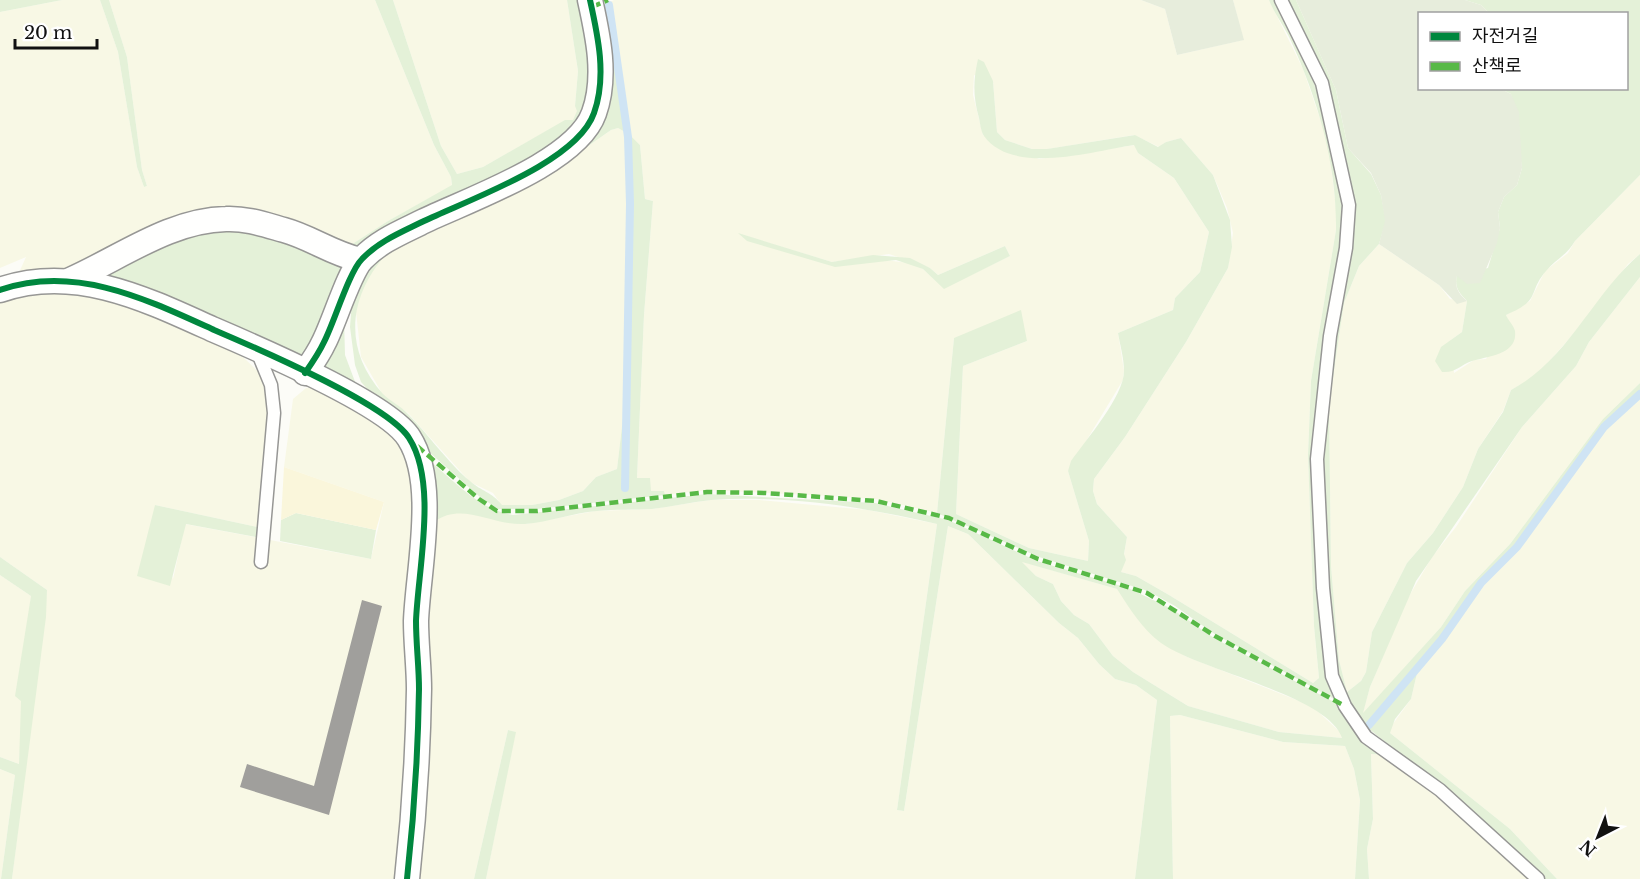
<svg xmlns="http://www.w3.org/2000/svg" width="1640" height="879" font-family="'Libre Baskerville','Noto Sans KR',serif">
<rect width="100%" height="100%" fill="#fcfcf7"/>
<g fill="#f8f8e5" fill-rule="evenodd">
<path d="M62,0H100L118,52L137,167L144,187L147,186L142,170L127,57L109,0H375L434,145L451,177L452,186L388,221L343,250L77,269L17,277L26,257L0,268V12Z"/>
<path d="M393,0H567L578,71L575,106L578,111L573,120L554,127L483,167L457,174L441,146Z"/>
<path d="M614,0H1141L1165,9L1177,55L1243,40L1233,0H1269L1303,69L1328,142L1336,208V230L1311,381L1308,455L1314,626L1319,678L1313,683L1169,595L1136,576L1121,572L1127,537L1097,504L1093,491L1094,479L1125,437L1186,342L1228,268L1233,233L1227,208L1213,175L1181,138L1166,142L1159,147L1134,135L1048,149H1032L1005,140L997,132L993,81L974,75L973,95L983,135L1039,159L1135,145L1138,153L1174,178L1209,232L1200,272L1175,298L1173,310L1118,333L1124,371L1123,380L1068,471L1089,541L1088,561L1029,548L956,514L963,366L1027,341L954,338L937,513L876,499L831,496L707,490L665,495L663,491H651L637,478L644,315L653,201L645,199L640,145L630,135L610,2ZM739,234L832,262L889,254L930,268L938,275L1005,246L1010,256L944,288L923,269L909,263L884,260L835,266Z"/>
<path d="M618,128L625,132L626,138L629,206L623,418L617,469L596,477L583,491L559,500L532,505L502,506L493,493L470,482L408,413L383,395L361,357L356,312L358,297L374,268L387,253L551,172L611,130Z"/>
<path d="M1640,175V254L1628,264L1583,323L1546,365L1528,381L1511,390L1503,411L1478,449L1463,487L1433,533L1407,563L1372,632L1366,672L1361,681L1347,692L1339,660L1331,566L1329,404L1344,303L1359,266L1379,244L1439,285L1450,299L1467,301L1462,332L1451,340L1454,373L1474,360L1486,359L1509,323L1506,315L1530,301L1545,271L1568,253L1575,241Z"/>
<path d="M1640,277V383L1603,419L1510,544L1465,591L1441,627L1362,715L1370,687L1405,603L1432,557L1456,527L1522,427L1576,366L1589,342Z"/>
<path d="M63,291L97,296L157,317L220,344L243,357L268,381L272,413L262,528L155,505L173,579L185,524L371,559L384,502L284,467L293,399L306,388L315,387L396,435L414,473L403,879H12L47,590L0,557V300Z"/>
<path d="M1640,397V879H1557L1510,829L1390,733V728L1411,699L1418,669L1444,640L1470,600L1518,548L1606,429Z"/>
<path d="M710,500H759L868,510L937,524L897,810L904,811L948,526L968,534L1059,623L1078,638L1099,664L1115,679L1136,685L1157,700L1135,879H486L515,732L508,730L474,879H419L428,781L424,624L434,521L445,514L461,511L526,524L595,511L652,509Z"/>
<path d="M1020,561L1117,589L1185,656L1312,706L1340,732L1342,738L1279,732L1188,706L1133,672L1113,656L1089,624L1074,615L1061,601L1053,584L1036,576Z"/>
<path d="M0,575L31,596L19,764L0,757Z"/>
<path d="M1180,715L1283,742L1345,746L1354,769L1360,800L1355,879H1173L1170,716Z"/>
<path d="M1371,754L1390,755L1435,792L1532,879H1369L1367,849L1373,819Z"/>
<path d="M0,769L15,775L1,879H0Z"/>
</g>
<g fill="#e4f1d8" fill-rule="evenodd">
<path d="M0,0H62L0,12Z"/>
<path d="M100,0H109L127,57L142,170L147,186L144,187L137,167L118,52Z"/>
<path d="M375,0H393L441,146L457,174L483,167L565,120H573L577,111L575,106L578,71L567,0H586L595,93L566,140L361,250H343L388,221L452,185L451,177L434,145Z"/>
<path d="M1269,0H1276C1313,70 1343,147 1343,228L1319,368L1315,459L1325,663L1334,699L1216,635L1175,606L1148,591L1039,557L937,513L954,338L1021,310L1027,341L963,366L956,514L1029,548L1088,561L1089,541L1068,471L1071,461C1086,440 1124,396 1124,371C1124,358 1120,345 1118,333L1173,310L1175,298L1200,272L1209,232L1174,178L1138,153L1134,145C1093,151 1013,176 984,136C981,132 980,123 979,118C973,97 973,81 978,59L984,62L993,81L997,132L1005,140L1032,149H1047L1135,135L1158,147L1166,142L1181,138L1213,175L1230,220L1232,247L1228,268L1186,342L1125,437L1094,479L1093,491L1097,504L1127,537L1124,554L1126,560L1121,572L1136,576L1169,595L1313,683L1319,678L1314,626L1308,455L1311,381L1336,230C1337,165 1318,100 1291,41C1285,27 1275,15 1269,0Z"/>
<path d="M1287,0H1296L1336,90L1348,148L1371,174L1381,195L1386,221L1379,244L1359,266L1344,303L1329,404L1331,566L1339,660L1347,692L1361,681L1366,672L1372,632L1407,563L1433,533L1463,487L1478,449L1503,412L1511,390C1569,359 1592,295 1640,254V277L1589,342L1576,366L1522,427L1416,581L1370,687L1363,713L1441,627L1465,591L1510,544L1603,419L1640,383V391L1603,426L1515,545L1479,582L1440,638L1365,726L1346,704L1337,677L1330,625L1322,464L1326,389L1348,258L1341,145Z"/>
<path d="M1465,0H1640V175L1575,241C1567,255 1556,259 1546,271C1527,293 1542,300 1506,315C1508,320 1514,326 1515,331C1518,355 1487,356 1472,361C1460,365 1456,373 1442,372L1435,361L1441,347L1462,332L1467,301C1459,293 1454,287 1457,275L1488,268L1500,228L1498,212L1504,197L1517,185L1522,168L1511,94L1501,89L1626,88V14L1489,13L1481,5Z"/>
<path d="M606,3L625,132L618,128L611,130L551,172L387,253C349,296 342,348 383,394C390,401 401,406 408,414C427,433 449,464 470,481C482,492 491,491 502,505H532L559,500L583,491L596,477L617,469L623,418V489L628,490L633,203L630,135L640,145L645,199L653,201L644,315L637,478H650L651,491H664L665,495L537,509H498L480,497L411,436L361,382L355,365L350,327L352,301L374,256L584,142L601,6Z"/>
<path d="M237,225L351,265L320,331L299,362L102,276L177,236Z"/>
<path d="M738,233L832,262L873,255L910,258L930,268L938,275L1005,246L1010,256L944,289L923,269L896,260L835,267L747,241Z"/>
<path d="M344,318L345,355L357,387L318,373Z"/>
<path d="M430,461C455,482 480,510 513,515L707,494L875,503L948,520L1037,561L1128,588L1172,609L1214,638L1334,702L1390,755L1371,754L1373,819L1367,849L1369,879H1355L1360,800L1354,769L1345,746L1283,742L1180,715L1170,716L1173,879H1135L1157,700L1136,685L1115,679L1099,664L1078,638L1059,623L968,534L948,526L904,811L897,810L937,524C865,507 785,495 711,500C691,502 671,507 652,509C634,510 615,509 597,511C573,513 549,522 525,524C491,526 463,501 434,522L424,624L428,781L419,879H413ZM1022,562L1117,589C1130,609 1142,629 1161,643C1200,671 1328,695 1342,738L1279,732L1188,706L1133,672L1113,656L1089,624L1074,615L1061,601L1053,584L1036,576Z"/>
<path d="M155,505L262,528L261,538L186,524L170,586L137,576Z"/>
<path d="M296,513L376,530L371,559L280,541L281,520Z"/>
<path d="M0,557L47,590L46,617L12,879H1L15,775L0,769V757L19,764L21,701L15,696L31,596L0,575Z"/>
<path d="M1418,669L1411,699L1395,719L1390,733L1510,829L1557,879H1545L1481,818L1369,729Z"/>
<path d="M508,730L516,732L486,879H474Z"/>
</g>
<path fill="#faf6db" d="M284,467L384,502L376,530L296,513L281,520Z"/>
<g fill="#e7eddc">
<path d="M1141,0H1233L1244,40L1177,55L1165,9Z"/>
<path d="M1296,0H1465L1481,5L1489,13L1420,14V88L1501,89L1511,94L1519,112L1522,168L1517,185L1504,197L1498,212L1500,228L1497,243L1480,283L1467,284L1457,276C1454,287 1459,294 1467,301L1457,304L1439,285L1379,244L1385,221L1381,195L1371,173L1348,148L1336,90Z"/>
</g>
<g fill="none" stroke-linecap="round" stroke-linejoin="round">
<g stroke="#cfe4f4" stroke-width="8">
<path d="M609,5L628,137L630,204L625,488"/>
<path d="M1369,725L1442,639L1481,583L1517,547L1604,427L1640,394"/>
</g>
</g>
<path fill="#a09f9c" d="M362,600L382,606L329,815L240,787L247,764L314,786Z"/>
<g fill="none" stroke-linecap="round" stroke-linejoin="round">
<g stroke="#979795" stroke-width="15">
<g id="service">
<path d="M1281,0L1322,83L1349,205L1346,248L1330,336L1317,459L1323,588L1332,676L1345,706L1366,737L1440,790L1538,879"/>
<path d="M257,351L271,385L274,413L261,562"/>
</g>
</g>
<g stroke="#979795" stroke-width="27">
<g id="minor">
<path d="M70,280C120,258 170,220 226,219C246,218 266,225 284,230C310,237 331,253 360,260"/>
<path d="M0,290C74,264 146,299 212,329C254,347 388,404 409,438C438,483 418,569 416,621C416,644 419,667 419,689C418,752 414,816 407,879"/>
<path d="M305,373C312,363 319,353 324,342C334,323 349,272 362,259C379,241 402,232 424,221C470,199 577,162 594,113C607,77 598,36 590,0"/>
</g>
</g>
<use href="#service" stroke="#fffffe" stroke-width="12"/>
<use href="#minor" stroke="#fffffe" stroke-width="24"/>
<g stroke="#58b947" stroke-width="4.5" stroke-dasharray="9 4.5" stroke-linecap="butt">
<path d="M592,7L608,0"/>
<path d="M417,446L479,499L497,511H537L707,492L765,493L876,501L949,518L1038,559L1147,593L1215,636L1345,706"/>
</g>
<g stroke="#fff" stroke-width="10">
<g id="cycleway">
<path d="M0,290C74,264 146,299 212,329C254,347 388,404 409,438C438,483 418,569 416,621C416,644 419,667 419,689C418,752 414,816 407,879"/>
<path d="M305,373C312,363 319,353 324,342C334,323 349,272 362,259C379,241 402,232 424,221C470,199 577,162 594,113C607,77 598,36 590,0"/>
</g>
</g>
<use href="#cycleway" stroke="#00873e" stroke-width="6"/>
</g>
<rect x="1418" y="12" width="210" height="78" fill="#ffffff" stroke="#a0a0a0" stroke-width="1.5"/>
<rect x="1430" y="32" width="30" height="9" fill="#00873e" stroke="#a0a0a0" stroke-width="1.5"/>
<text x="1472" y="42" font-size="18" fill="#111111">자전거길</text>
<rect x="1430" y="62" width="30" height="9" fill="#58b947" stroke="#a0a0a0" stroke-width="1.5"/>
<text x="1472" y="72" font-size="18" fill="#111111">산책로</text>
<g transform="translate(1598 837) rotate(222)" stroke="#ffffff" stroke-width="4.5" paint-order="stroke">
<path d="M0-4.5L10 22L0 15L-10 22Z" fill="#111111"/>
<text y="-9" font-size="16" font-weight="bold" text-anchor="middle" fill="#111111">N</text>
</g>
<path d="M15 39v9h82v-9" fill="none" stroke="#111111" stroke-width="3"/>
<text x="24" y="39" font-size="18" fill="#111111" stroke="#ffffff" stroke-width="4.5" paint-order="stroke">20 m</text>
</svg>
